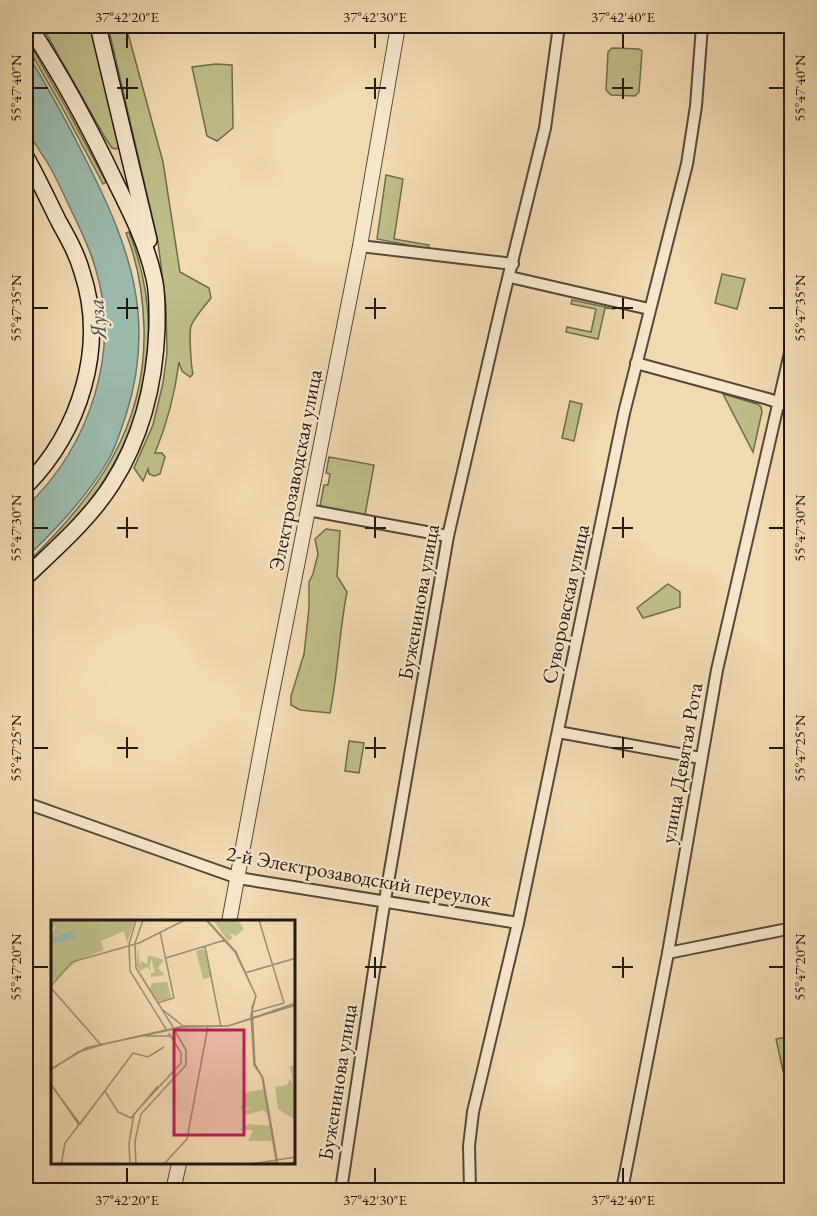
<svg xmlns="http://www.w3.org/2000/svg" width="817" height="1216" font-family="'EB Garamond',serif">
<rect width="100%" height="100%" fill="#f1d9b1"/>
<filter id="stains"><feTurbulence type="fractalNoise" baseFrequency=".00333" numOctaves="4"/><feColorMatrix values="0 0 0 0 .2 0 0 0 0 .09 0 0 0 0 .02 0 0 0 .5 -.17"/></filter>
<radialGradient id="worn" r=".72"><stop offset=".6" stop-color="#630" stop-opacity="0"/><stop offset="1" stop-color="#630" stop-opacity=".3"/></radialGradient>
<g fill="#bebe88" stroke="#706b4d" stroke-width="1.5">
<path d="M42,26H92L119,140V147L116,149L112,148L106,139Z"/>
<path d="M108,26H126L163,162L180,272L209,288L211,298C206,304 194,318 191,326C189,332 191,367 193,374L190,377L182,371L179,362C175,393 167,424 155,453H162L165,457L160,474L154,476L149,474L148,469L143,481L134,468L153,425L163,383L167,353L166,306L158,242Z"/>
<path d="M26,37L67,109L106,182L103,184L64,111L26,44Z"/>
<path d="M612,48L639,49L642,51L639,92L635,96L611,95L606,90L608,52Z"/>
<path d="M216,64L232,65L233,128L217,141L207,136L192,67Z"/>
<path d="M386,175L403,179L394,239L429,245L428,249L377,239Z"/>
<path d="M129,232C166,325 149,424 88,503C69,527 47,547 26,569V564C95,497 147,428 144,327C143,295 138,263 126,233Z"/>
<path d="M722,274L745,279L737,309L715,303Z"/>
<path d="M572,300L615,309L605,308L598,339L566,332L567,327L591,332L596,309L571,304Z"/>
<path d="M723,394L757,404L761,407L762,412L753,452Z"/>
<path d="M570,401L582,404L574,441L562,438Z"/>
<path d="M329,457L374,465L365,515L320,506L324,485H328L330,474L326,473Z"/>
<path d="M326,529L340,531L337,576L347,592C339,632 338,673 330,713L300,710L291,705V696L304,654L309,608V582L313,574L318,554L315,539Z"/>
<path d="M668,584L680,592V607L643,618L637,608Z"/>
<path d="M349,741L364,743L359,773L345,771Z"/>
<path d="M791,1036V1069L783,1071L776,1039Z"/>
</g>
<path fill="#9bbaac" stroke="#6b796e" stroke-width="1.5" d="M26,51C47,86 67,122 85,158C129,245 157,318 126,415C121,429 117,444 110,457C88,496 58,527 26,558V507C89,447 122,352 95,267C90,249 82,233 74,216C66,200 59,183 50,167C44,156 28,136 26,124C24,119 26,111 26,106C26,88 25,70 26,51Z"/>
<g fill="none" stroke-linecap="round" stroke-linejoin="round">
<g stroke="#56483a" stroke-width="14">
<g id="minor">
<path d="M360,246L513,264"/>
<path d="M510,277L649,309"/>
<path d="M636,363L768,399L792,407"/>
<path d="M308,510L448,536"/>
<path d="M558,732L701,758"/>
<path d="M26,803L238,878L518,923"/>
<path d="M668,953L792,928"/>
<path d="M341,1190L382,917L448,536L503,299L545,128L559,26"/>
<path d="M470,1190L469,1146L473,1112L518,923L624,413L687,164L696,106L702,26"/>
<path d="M622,1190L668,953L717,670L792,344"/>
</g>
</g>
<g stroke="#56483a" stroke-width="16">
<g id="tertiary">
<path d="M229,922L267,718L360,246L398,26"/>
<path d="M173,1190L179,1164"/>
</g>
</g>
<g stroke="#221812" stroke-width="18">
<g id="secondary">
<path d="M98,26L149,240"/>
<path d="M26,157C38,178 48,200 59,222C68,238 77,254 82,272C107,347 80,431 26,486"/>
<path d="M26,577C56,548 89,520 112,484C142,437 155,383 157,328C157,312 158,294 154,278C147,245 132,215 117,185C91,130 62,76 29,26"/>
</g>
</g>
<use href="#minor" stroke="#f6e6cc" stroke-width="10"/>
<use href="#tertiary" stroke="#f6e6cc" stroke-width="14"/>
<use href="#secondary" stroke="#f6e6cc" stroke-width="15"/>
</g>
<path fill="none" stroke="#221812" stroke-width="2" d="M127,33V48M375,33V48M623,33V48M127,78V99M375,78V99M623,78V99M33,88H48M117,88H138M365,88H386M612,88H633M769,88H784M127,298V319M375,298V319M623,298V319M33,308H48M117,308H138M365,308H386M612,308H633M769,308H784M127,517V538M375,517V538M623,517V538M33,528H48M117,528H138M365,528H386M612,528H633M769,528H784M127,737V758M375,737V758M623,737V758M33,748H48M117,748H138M365,748H386M612,748H633M769,748H784M375,957V978M623,957V978M33,967H48M365,967H386M612,967H633M769,967H784M127,1168V1183M375,1168V1183M623,1168V1183"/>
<g text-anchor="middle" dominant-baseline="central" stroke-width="4.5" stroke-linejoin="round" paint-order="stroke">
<g font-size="21" fill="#221812" stroke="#f6e6cc">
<text transform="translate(295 470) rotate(-79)">Электрозаводская улица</text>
<text transform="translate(418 602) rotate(-80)">Буженинова улица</text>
<text transform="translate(565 604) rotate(-78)">Суворовская улица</text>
<text transform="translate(681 763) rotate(-80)">улица Девятая Рота</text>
<text transform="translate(359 876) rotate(10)">2-й Электрозаводский переулок</text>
<text transform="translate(337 1082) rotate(-81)">Буженинова улица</text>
</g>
<g font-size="22" font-style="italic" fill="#4c5148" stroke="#f6e6cc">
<text transform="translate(97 319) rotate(-95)">Яуза</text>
</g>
</g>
<g transform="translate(51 920)">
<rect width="244" height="244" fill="#f1d9b1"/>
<path d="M0,0H84L76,23L73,11L50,21L53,30L27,40L0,64V15L5,6L0,9ZM162,0H187L193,9L185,16L178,13L182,18L177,21ZM87,24L89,48L90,41L96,44L97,35L113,40L107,48L114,55L100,57V53H104L100,38L99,51L97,47L89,51L99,69L101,63L116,62L121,79L106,81L98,69L86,46ZM153,28L161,57L152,59L145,31ZM244,141V200L227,189L224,167L236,165L239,159L242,164L239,146H244ZM213,169L217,195L212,190L195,195L194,190L202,187L190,189L193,173ZM198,204L219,206L221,221H197L202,210H188Z" fill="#bebe88"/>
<path d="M21,10L25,19L0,23L1,18Z" fill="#9bbaac"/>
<path fill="none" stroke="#9e8c71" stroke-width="1.5" d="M85,0L78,24L79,51L115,109M92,0L84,23L85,48L122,107M155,0L184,32L205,76L201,87L204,144L212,158L227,245M156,0L185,32L205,76L200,95L203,145L211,157L226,245M208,0L233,83M154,26L170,107M115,38L174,20M194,53L245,38M0,66L21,42L88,23L134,0M0,68L51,126M106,83L123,78L109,12M112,90L132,106M201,92L233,83M94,116H120M0,149L35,128L133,106H177L245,83M0,150L27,132L53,124L133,107L177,106L245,85M0,164L28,205M0,165L29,204L82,133L97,137L113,127M54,171L67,192L80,198L107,166M200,244L245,237M226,244L245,242M10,245L14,223L53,172M79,245L78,223L83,194L130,143V133L118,113M85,245L84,221L90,194L135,145V130L124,111M112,245L136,219L157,106M200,245L227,242"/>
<path fill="#c2185b" fill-opacity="0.15" stroke="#c2185b" stroke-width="3" d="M123,110H193V215H123Z"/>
<rect width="244" height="244" fill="none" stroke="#221812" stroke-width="3"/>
</g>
<rect width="817" height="1216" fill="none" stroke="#f1d9b1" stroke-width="66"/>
<rect x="33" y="33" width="751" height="1150" fill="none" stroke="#221812" stroke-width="2"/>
<g font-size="15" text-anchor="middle" fill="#221812">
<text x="127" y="22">37°42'20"E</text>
<text x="375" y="22">37°42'30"E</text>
<text x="623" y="22">37°42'40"E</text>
<text transform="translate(16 88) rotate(-90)" y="5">55°47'40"N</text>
<text transform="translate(800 88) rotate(-90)" y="5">55°47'40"N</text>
<text transform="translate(16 308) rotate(-90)" y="5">55°47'35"N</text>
<text transform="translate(800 308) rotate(-90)" y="5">55°47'35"N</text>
<text transform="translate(16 528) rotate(-90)" y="5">55°47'30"N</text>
<text transform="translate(800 528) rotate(-90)" y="5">55°47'30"N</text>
<text transform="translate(16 748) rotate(-90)" y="5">55°47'25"N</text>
<text transform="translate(800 748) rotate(-90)" y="5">55°47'25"N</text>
<text transform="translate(16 967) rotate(-90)" y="5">55°47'20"N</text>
<text transform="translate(800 967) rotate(-90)" y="5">55°47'20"N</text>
<text x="127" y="1205">37°42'20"E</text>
<text x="375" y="1205">37°42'30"E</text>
<text x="623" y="1205">37°42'40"E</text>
</g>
<rect width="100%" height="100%" filter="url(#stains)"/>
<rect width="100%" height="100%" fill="url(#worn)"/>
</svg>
